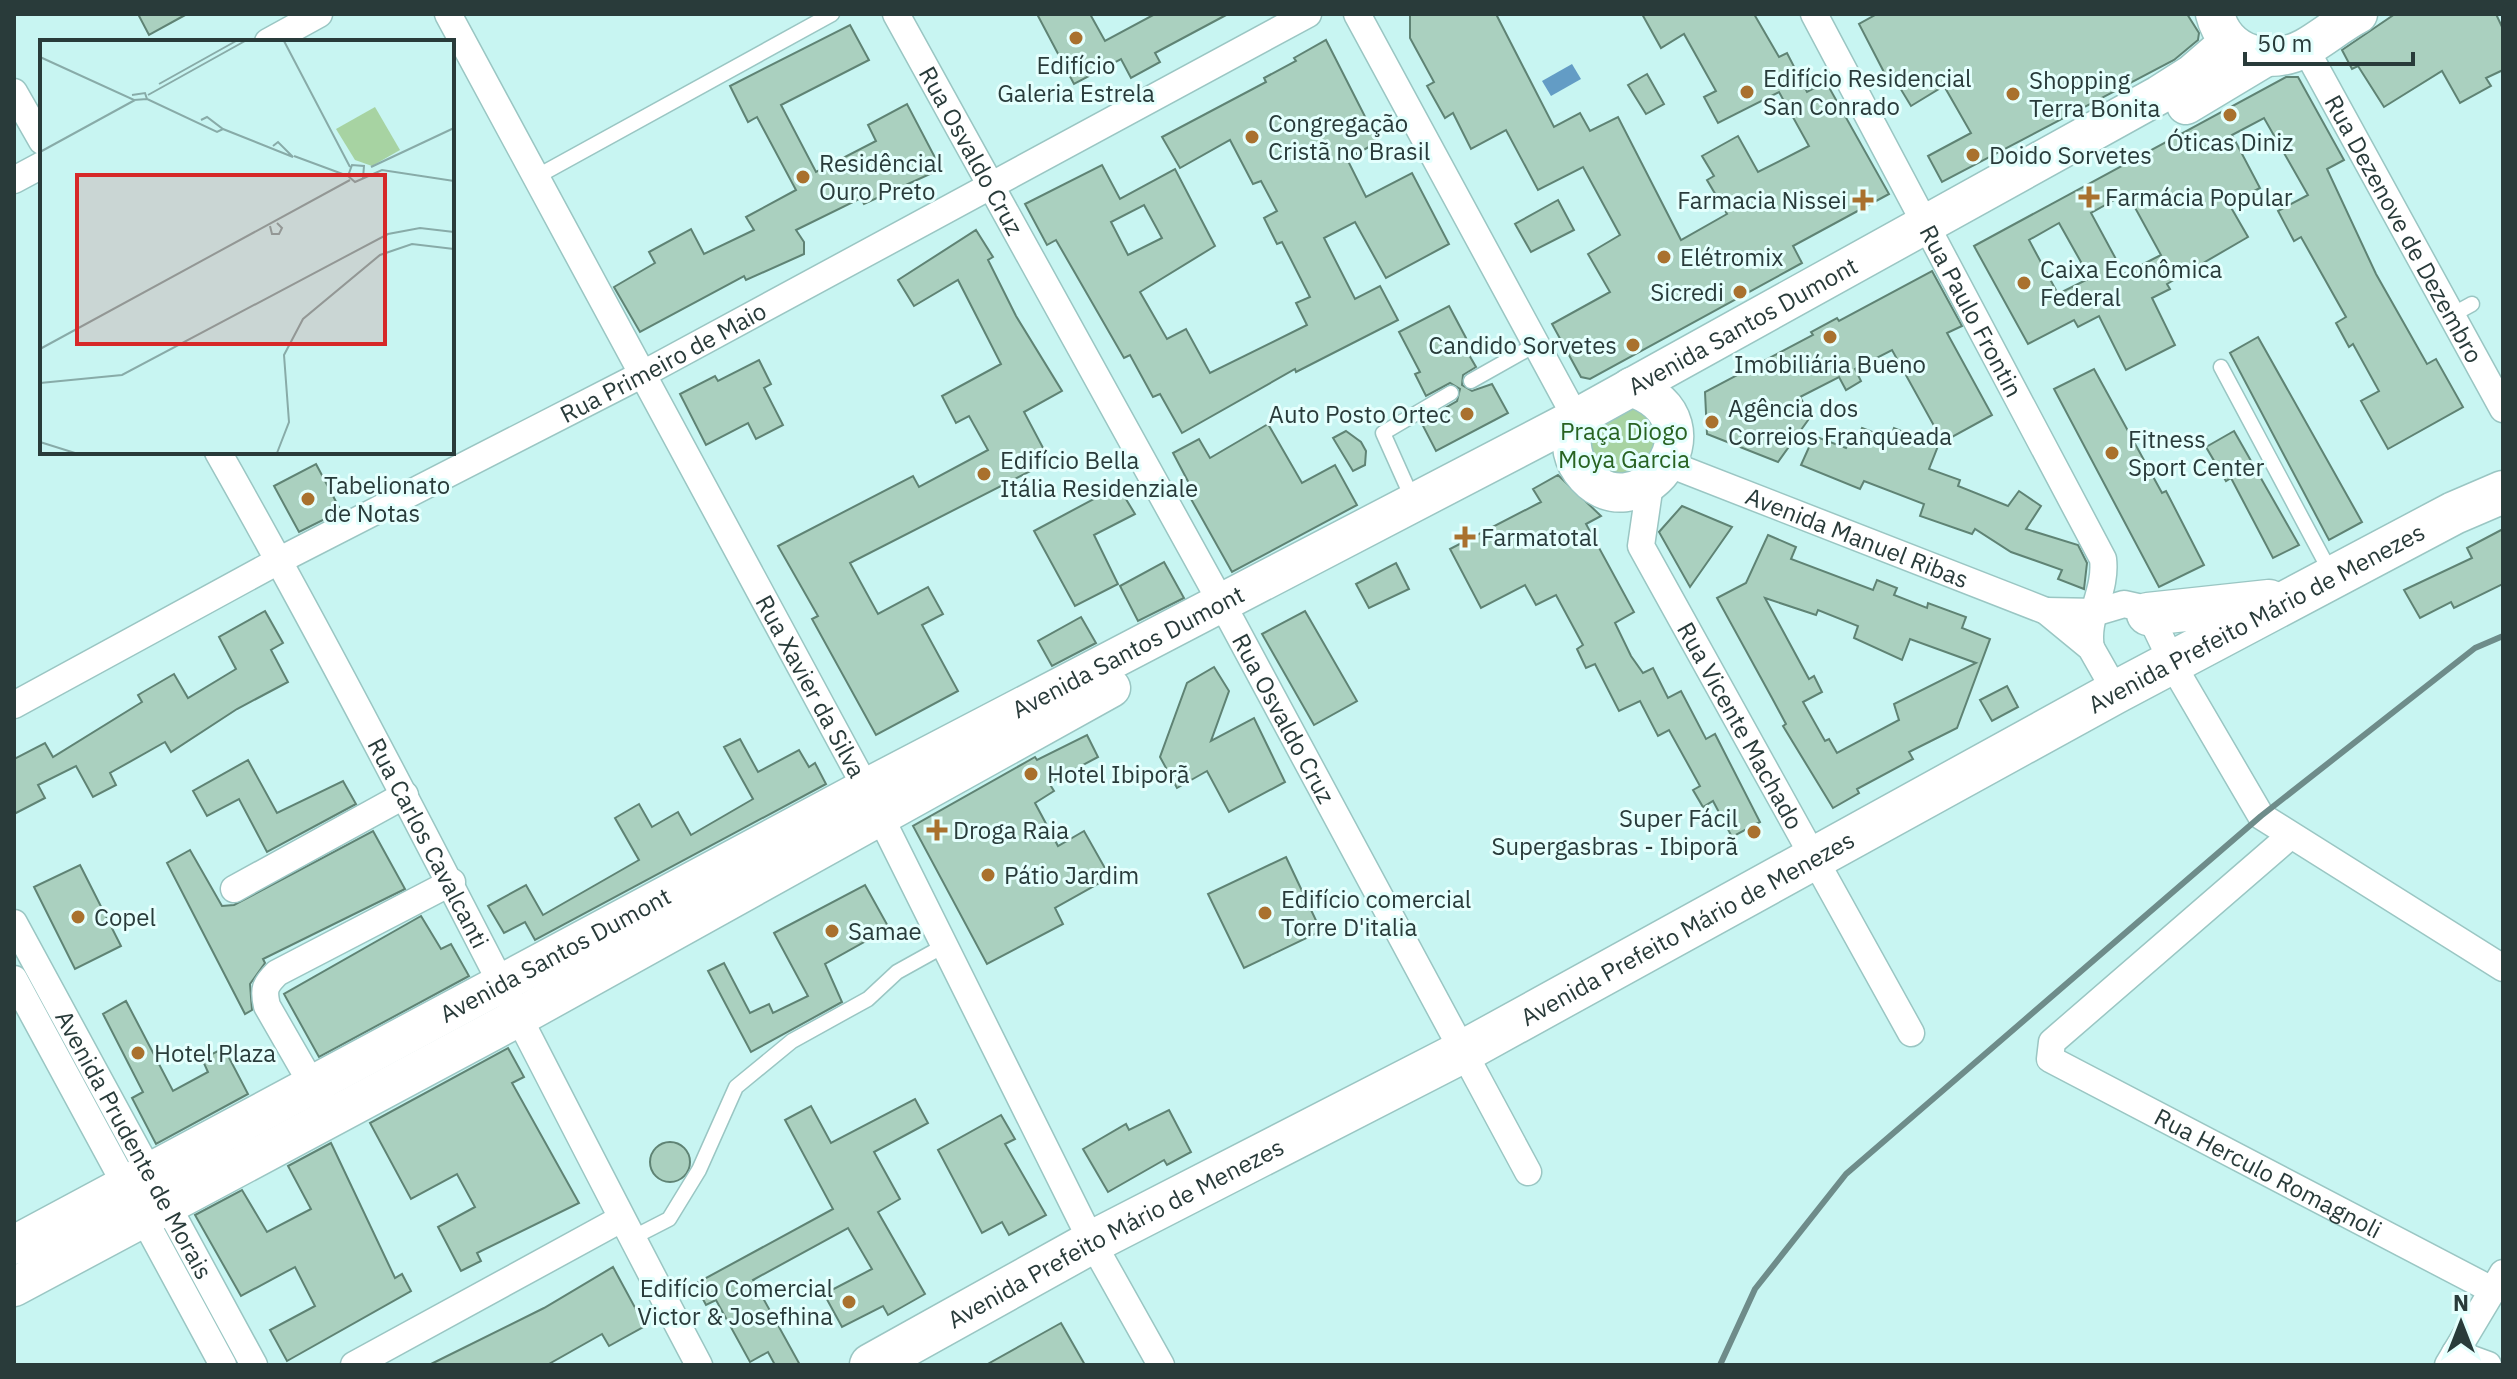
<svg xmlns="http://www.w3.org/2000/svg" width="2517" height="1379" font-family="'IBM Plex Sans',sans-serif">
<rect width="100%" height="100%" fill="#c8f5f2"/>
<path fill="#a7d3a2" d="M1630,407L1642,412L1662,442L1636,480L1592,465L1589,429Z"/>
<path fill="#639cc5" d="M1572,64L1581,79L1551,96L1542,81Z"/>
<g fill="#aad0bf" stroke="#5f8374" stroke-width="2" fill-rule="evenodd">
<path d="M138,14H187L149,35Z"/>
<path d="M1037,14H1090L1105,41L1155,14H1228L1155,53L1160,62L1131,78L1121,59L1074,84Z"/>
<path d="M1410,14H1496L1554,127L1580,113L1590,131L1618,117L1681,240L1727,214L1707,180L1714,176L1702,156L1738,136L1758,172L1809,146L1779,92L1718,123L1704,97L1716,91L1684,34L1661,48L1642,14H1754L1779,57L1787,53L1807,92L1826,82L1889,194L1793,246L1802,263L1590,379L1581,377L1552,324L1610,292L1588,254L1620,235L1583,167L1538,190L1506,130L1471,149L1453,113L1445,118L1427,86L1434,82L1410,38Z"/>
<path d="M1877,14H2187L2199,33L2198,40L2174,60L1942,182L1928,156L1971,133L1944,86L1911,106L1891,73L1886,76L1859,24Z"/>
<path d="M2395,14H2496L2503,29V70L2486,78L2491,86L2460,103L2442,71L2384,107L2358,66L2352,69L2342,50Z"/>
<path d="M850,25L869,60L781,105L816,172L876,141L868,125L907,104L941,169L864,204L861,198L796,230L804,242V254L746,280L744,276L640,332L614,287L655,263L649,252L691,229L704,254L754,230L746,217L796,190L757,117L748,122L730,86Z"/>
<path d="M1326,40L1378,142L1347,159L1366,197L1412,173L1449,244L1386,278L1355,222L1324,238L1355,299L1380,286L1398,320L1296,372L1295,369L1182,433L1160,394L1153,397L1130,355L1124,358L1056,240L1047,245L1025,204L1102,165L1120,199L1175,169L1215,246L1140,292L1167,339L1186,329L1210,373L1307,325L1296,303L1310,297L1282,242L1277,244L1264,218L1277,211L1261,181L1253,184L1230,140L1180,168L1162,137L1266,82L1264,78L1296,61L1294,58ZM1144,205L1162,238L1128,255L1111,222Z"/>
<path d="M1647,74L1664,104L1646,114L1628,85Z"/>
<path d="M2286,77H2298L2344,160L2327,169L2376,274L2427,364L2436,359L2463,407L2388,449L2361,401L2379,391L2353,344L2349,347L2336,323L2346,317L2301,237L2294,241L2278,211L2308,195L2264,118L2232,135L2260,188L2229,204L2248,237L2167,284L2170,289L2152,298L2175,345L2126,370L2099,316L2078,327L2074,320L2028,344L1974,246ZM2127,193L2161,255L2124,274L2091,213ZM2059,223L2090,278L2058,294L2029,240Z"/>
<path d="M1558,200L1574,230L1531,252L1515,224Z"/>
<path d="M976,230L993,257L988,260L1016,316L1062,391L1024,412L1050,461L850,563L878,614L928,587L943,614L922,625L958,691L876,735L812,619L818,616L778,546L913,476L919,487L988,450L969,416L956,423L942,396L1001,364L958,280L914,306L898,280Z"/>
<path d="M1932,271L1962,326L1947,333L1992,415L1943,442L1892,350L1855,369L1861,381L1846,390L1839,377L1800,397L1811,416L1778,462L1707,434L1705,392L1813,335L1811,332L1837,318L1839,321Z"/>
<path d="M1449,306L1466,338L1461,341L1476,367L1463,375L1462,385L1472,391L1492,384L1508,413L1436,451L1421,422L1457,401L1460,389L1450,383L1426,396L1415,374L1420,372L1399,332Z"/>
<path d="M2258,337L2362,522L2329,540L2230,353Z"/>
<path d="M759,360L771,384L764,388L783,425L756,439L748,423L706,445L680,394L715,376L718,381Z"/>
<path d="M2094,369L2162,493L2166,491L2204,565L2159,587L2054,389Z"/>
<path d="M1268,424L1302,483L1335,465L1357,505L1232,572L1186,490L1191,487L1173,453L1199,439L1210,458Z"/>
<path d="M1862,428L1890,439L1894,428L1938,446L1929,469L1960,480L1958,486L2008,506L2019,491L2041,506L2026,529L2078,545L2087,563L2084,589L2058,579L2062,570L2011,552L1975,529L1972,534L1920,516L1924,504L1864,481L1860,489L1801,465L1814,436L1846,448L1849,440L1856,443Z"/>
<path d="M1346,431L1361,442L1366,451L1365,465L1353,471L1333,438Z"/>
<path d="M2234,431L2299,545L2273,558L2231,478L2226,481L2206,447Z"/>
<path d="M316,464L341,511L299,532L274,486Z"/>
<path d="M1558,475L1601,516L1586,524L1634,612L1615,623L1631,656L1643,673L1653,668L1668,698L1681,691L1706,739L1715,734L1760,822L1732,837L1713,801L1703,807L1693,790L1700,786L1669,730L1658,736L1640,701L1619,711L1595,664L1586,668L1577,649L1583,645L1556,595L1536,605L1525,585L1481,608L1450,549L1541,502L1533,489Z"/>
<path d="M1118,486L1135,514L1094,535L1118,584L1075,606L1034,531Z"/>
<path d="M1682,506L1732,527L1690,587L1659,532Z"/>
<path d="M2503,529V584L2454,608L2451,602L2420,618L2404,590L2472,558L2467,548Z"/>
<path d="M1768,535L1796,547L1791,559L1873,590L1877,580L1897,588L1894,595L1927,608L1928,603L1966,617L1962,628L1990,639L1957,728L1909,752L1913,759L1857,789L1859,793L1833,808L1783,726L1786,724L1772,698L1717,598L1746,583ZM1765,598L1816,615L1818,610L1858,626L1854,638L1902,660L1910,639L1976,663L1894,704L1899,720L1837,753L1829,739L1825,741L1803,702L1822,692L1814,676L1809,679Z"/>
<path d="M1164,562L1184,598L1138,621L1120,586Z"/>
<path d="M1396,563L1409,589L1369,608L1356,584Z"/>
<path d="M265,611L283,643L271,650L288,682L237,709L171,752L165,742L110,773L116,785L93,797L76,766L38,785L45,798L14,814V759L45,743L53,757L142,702L138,695L174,674L188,698L236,669L219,637Z"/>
<path d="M1305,611L1357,701L1314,725L1262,634Z"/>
<path d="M1081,617L1096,643L1052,666L1038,641Z"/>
<path d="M1214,667L1229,691L1211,741L1254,718L1285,782L1229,812L1207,771L1177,788L1160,757L1187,683Z"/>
<path d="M2007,686L2018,707L1992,721L1980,700Z"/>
<path d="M1087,735L1098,757L1049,783L1054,791L1035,803L1058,846L1084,831L1110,877L1055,908L1063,924L987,964L913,826L1035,757L1037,760Z"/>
<path d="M740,739L758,772L799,750L809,767L815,763L826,784L535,940L525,922L504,933L488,906L526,885L543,915L639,860L615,818L639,804L652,827L678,812L691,835L753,799L724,747Z"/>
<path d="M248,760L277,813L343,781L356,804L267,852L239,799L207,816L193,791Z"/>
<path d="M373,831L405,889L263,959L265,963L250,984L252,1010L245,1014L167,863L190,850L222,906L234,905Z"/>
<path d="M1286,857L1321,931L1244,968L1208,894Z"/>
<path d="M80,865L121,946L75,969L34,887Z"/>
<path d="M865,885L889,928L825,964L842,1002L751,1052L708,971L724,963L750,1013L769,1004L773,1013L808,996L774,933Z"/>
<path d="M421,916L441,949L451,944L469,976L319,1057L284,994Z"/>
<path d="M126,1001L173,1091L208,1072L202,1059L224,1048L248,1094L156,1144L132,1098L143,1092L103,1014Z"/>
<path d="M508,1048L524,1077L512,1083L579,1203L477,1253L481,1261L461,1271L438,1227L475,1207L457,1174L411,1199L370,1123Z"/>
<path d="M915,1099L928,1123L874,1152L900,1199L878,1212L925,1294L888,1315L883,1306L842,1327L824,1294L872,1269L848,1228L753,1280L800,1365H775L768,1352L750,1362L716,1300L706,1305L695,1284L833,1209L785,1120L811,1106L831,1143Z"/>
<path d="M1169,1110L1191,1152L1167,1165L1164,1160L1108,1192L1083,1149L1126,1124L1129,1130Z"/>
<path d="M1001,1115L1015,1139L1005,1144L1046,1215L1009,1235L1002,1222L982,1233L938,1150Z"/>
<circle cx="670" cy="1162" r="20"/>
<path d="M331,1143L395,1278L402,1274L411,1291L287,1361L270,1330L315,1306L295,1267L241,1296L195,1215L242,1190L267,1232L311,1209L288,1166Z"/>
<path d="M613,1267L645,1326L609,1346L602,1334L547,1365H429L544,1308Z"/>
<path d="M1061,1323L1085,1365H986L1027,1342Z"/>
</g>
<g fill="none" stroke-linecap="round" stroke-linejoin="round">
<g stroke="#9ac6c3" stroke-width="17">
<g id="lane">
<path d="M536,177L832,14"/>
<path d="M2452,315L2472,304"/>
<path d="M2221,367L2331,573"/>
<path d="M1471,381L1535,345"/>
<path d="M1413,500L1383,433L1451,393"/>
<path d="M632,1238L669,1219L699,1170L736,1087L792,1041L868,999L897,972L942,947"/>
</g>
</g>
<g stroke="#9ac6c3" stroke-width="29">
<g id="street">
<path id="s1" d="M448,14L866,788L1092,1242L1161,1365"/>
<path id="s2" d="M896,14L1232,622L1528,1172"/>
<path d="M1357,14L1576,418"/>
<path id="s3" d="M1814,14L2103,559C2107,591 2085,618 2091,648"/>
<path d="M268,42L319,14"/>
<path id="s4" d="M2305,48L2503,409"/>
<path d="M14,92L42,141"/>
<path d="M14,180L42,165"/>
<path id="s5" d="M218,452C388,752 538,1061 699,1365"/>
<path id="s6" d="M1669,464L2046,611L2091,648L2116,692"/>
<path id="s7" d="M1650,484L1641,546L1911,1033"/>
<path d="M2046,611L2097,612L2124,604L2142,608L2154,624L2178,674L2261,816L2503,968"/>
<path id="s8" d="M14,705L280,560L643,374L1308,14"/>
<path id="s9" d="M2290,836L2052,1042L2050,1059L2492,1290"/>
<path d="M234,889L405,795"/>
<path id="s10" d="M14,923L254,1365"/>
<path d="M14,979L223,1365"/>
<path d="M321,1100L267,1006C263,989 265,985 277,973L452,882"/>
<path d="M2455,1353L2488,1365"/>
<path d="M354,1365L621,1219"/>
<path d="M2448,1365L2503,1273"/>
</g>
</g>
<g stroke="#9ac6c3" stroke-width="41">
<g id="secondary">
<path d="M2215,14C2225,55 2269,67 2305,48C2323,38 2339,24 2358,14"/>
<path d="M2186,105L2266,57"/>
<path d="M1576,418C1569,435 1570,455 1581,470C1633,542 1731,422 1631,387"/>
<path id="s11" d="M14,1245L866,788L1576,418L2159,95L2192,74L2229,42"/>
<path d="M14,1287L517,1018L1111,688"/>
</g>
</g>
<g stroke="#9ac6c3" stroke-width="45">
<g id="primary">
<path d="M2148,614L2269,601"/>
<path id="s12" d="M871,1365L1092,1242L1464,1051L2116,692L2454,513L2503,492"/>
</g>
</g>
<use href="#lane" stroke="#fff" stroke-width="14"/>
<use href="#street" stroke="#fff" stroke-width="26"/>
<use href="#secondary" stroke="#fff" stroke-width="38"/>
<use href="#primary" stroke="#fff" stroke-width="42"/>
<path stroke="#6e8c8a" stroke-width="6" d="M1720,1365L1755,1289L1846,1174L2261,816L2475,648L2503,636"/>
</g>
<g fill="#a9712e" stroke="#e4fffd" stroke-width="3">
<circle cx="1076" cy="38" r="8"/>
<circle cx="1747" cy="92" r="8"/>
<circle cx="2013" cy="94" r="8"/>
<circle cx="2230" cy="115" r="8"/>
<circle cx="1252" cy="137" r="8"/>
<circle cx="1973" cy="155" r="8"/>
<circle cx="803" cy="177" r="8"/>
<path d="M2085 185h8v8h8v8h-8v8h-8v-8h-8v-8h8z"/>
<path d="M1859 188h8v8h8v8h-8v8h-8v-8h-8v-8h8z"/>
<circle cx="1664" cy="257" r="8"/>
<circle cx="2024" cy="283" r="8"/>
<circle cx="1740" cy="292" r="8"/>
<circle cx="1830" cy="337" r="8"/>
<circle cx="1633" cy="345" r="8"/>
<circle cx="1467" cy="414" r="8"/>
<circle cx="1712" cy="422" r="8"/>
<circle cx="2112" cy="453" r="8"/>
<circle cx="984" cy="474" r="8"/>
<circle cx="308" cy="499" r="8"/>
<path d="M1461 525h8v8h8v8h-8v8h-8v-8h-8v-8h8z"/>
<circle cx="1031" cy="774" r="8"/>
<path d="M933 818h8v8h8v8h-8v8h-8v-8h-8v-8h8z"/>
<circle cx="1754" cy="832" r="8"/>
<circle cx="988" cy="875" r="8"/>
<circle cx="1265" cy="913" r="8"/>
<circle cx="78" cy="917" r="8"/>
<circle cx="832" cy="931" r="8"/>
<circle cx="138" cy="1053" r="8"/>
<circle cx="849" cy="1302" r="8"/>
</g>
<g text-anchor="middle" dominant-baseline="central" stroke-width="6" stroke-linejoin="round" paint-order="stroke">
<g font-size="24" fill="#293b3a" stroke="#e4fffd" text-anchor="start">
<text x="1076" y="65" text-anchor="middle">Edifício<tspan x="1076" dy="28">Galeria Estrela</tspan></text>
<text x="1763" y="78">Edifício Residencial<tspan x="1763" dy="28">San Conrado</tspan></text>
<text x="2029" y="80">Shopping<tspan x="2029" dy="28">Terra Bonita</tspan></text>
<text x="1268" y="123">Congregação<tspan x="1268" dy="28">Cristã no Brasil</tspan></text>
<text x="2230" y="142" text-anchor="middle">Óticas Diniz</text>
<text x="1989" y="155">Doido Sorvetes</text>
<text x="819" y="163">Residêncial<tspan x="819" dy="28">Ouro Preto</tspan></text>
<text x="2105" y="197">Farmácia Popular</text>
<text x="1847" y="200" text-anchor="end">Farmacia Nissei</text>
<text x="1680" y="257">Elétromix</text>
<text x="2040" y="269">Caixa Econômica<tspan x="2040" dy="28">Federal</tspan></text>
<text x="1724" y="292" text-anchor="end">Sicredi</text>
<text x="1617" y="345" text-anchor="end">Candido Sorvetes</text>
<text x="1830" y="364" text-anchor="middle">Imobiliária Bueno</text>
<text x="1728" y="408">Agência dos<tspan x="1728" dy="28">Correios Franqueada</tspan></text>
<text x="1451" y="414" text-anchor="end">Auto Posto Ortec</text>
<text x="2128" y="439">Fitness<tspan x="2128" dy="28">Sport Center</tspan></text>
<text x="1000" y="460">Edifício Bella<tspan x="1000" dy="28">Itália Residenziale</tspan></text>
<text x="324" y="485">Tabelionato<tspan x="324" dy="28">de Notas</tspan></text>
<text x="1481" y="537">Farmatotal</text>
<text x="1047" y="774">Hotel Ibiporã</text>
<text x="1738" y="818" text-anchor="end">Super Fácil<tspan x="1738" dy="28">Supergasbras - Ibiporã</tspan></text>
<text x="953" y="830">Droga Raia</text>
<text x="1004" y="875">Pátio Jardim</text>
<text x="1281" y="899">Edifício comercial<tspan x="1281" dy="28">Torre D'italia</tspan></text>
<text x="94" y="917">Copel</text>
<text x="848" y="931">Samae</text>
<text x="154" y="1053">Hotel Plaza</text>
<text x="833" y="1288" text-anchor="end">Edifício Comercial<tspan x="833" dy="28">Victor &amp; Josefhina</tspan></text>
</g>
<g font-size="24" fill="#293b3a" stroke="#e4fffd">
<text stroke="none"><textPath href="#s2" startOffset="156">Rua Osvaldo Cruz</textPath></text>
<text stroke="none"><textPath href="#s4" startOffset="206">Rua Dezenove de Dezembro</textPath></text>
<text stroke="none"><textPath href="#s3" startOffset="336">Rua Paulo Frontin</textPath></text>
<text stroke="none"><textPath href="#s11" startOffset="1958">Avenida Santos Dumont</textPath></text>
<text stroke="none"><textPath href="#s8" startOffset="734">Rua Primeiro de Maio</textPath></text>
<text stroke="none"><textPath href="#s6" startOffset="202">Avenida Manuel Ribas</textPath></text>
<text stroke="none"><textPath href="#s12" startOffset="1574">Avenida Prefeito Mário de Menezes</textPath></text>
<text stroke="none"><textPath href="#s11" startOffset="1262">Avenida Santos Dumont</textPath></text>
<text stroke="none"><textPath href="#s1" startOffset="764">Rua Xavier da Silva</textPath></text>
<text stroke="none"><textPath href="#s2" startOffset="804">Rua Osvaldo Cruz</textPath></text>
<text stroke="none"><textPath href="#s7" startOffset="268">Rua Vicente Machado</textPath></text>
<text stroke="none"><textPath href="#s5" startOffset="444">Rua Carlos Cavalcanti</textPath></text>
<text stroke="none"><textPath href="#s12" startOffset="926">Avenida Prefeito Mário de Menezes</textPath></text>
<text stroke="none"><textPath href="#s11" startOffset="614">Avenida Santos Dumont</textPath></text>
<text stroke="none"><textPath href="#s10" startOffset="252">Avenida Prudente de Morais</textPath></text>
<text stroke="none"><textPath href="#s9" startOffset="578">Rua Herculo Romagnoli</textPath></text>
<text stroke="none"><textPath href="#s12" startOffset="278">Avenida Prefeito Mário de Menezes</textPath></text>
</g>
<g font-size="24" fill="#286322" stroke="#e4fffd">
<text x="1624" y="431">Praça Diogo<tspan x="1624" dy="28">Moya Garcia</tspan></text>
</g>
</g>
<g transform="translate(40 40)">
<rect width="414" height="414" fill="#c8f5f2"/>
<path d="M335,67L360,110L332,126L315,120L296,89Z" fill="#a7d3a2"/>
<path fill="none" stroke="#88aba8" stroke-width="2" d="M244,1L310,127M0,17L94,60L107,59M119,44L196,1M92,55L105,53L107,59L177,92L183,89M108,55L205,1M161,80L167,77L183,89L253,117L238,102L233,106M0,112L95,60M254,116L308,136M331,127L414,88M323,138L324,126L312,125L308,136L315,142L342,130L414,141M230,186L232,194H239L242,188L237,183M0,309L310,140M0,343L82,335L348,194L380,188L414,192M0,402L35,413M237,413L249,382L244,315L263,279L340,215L372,204L414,209"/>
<path fill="#d62828" fill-opacity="0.15" stroke="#d62828" stroke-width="4" d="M37,135H345V304H37Z"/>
<rect width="414" height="414" fill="none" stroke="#293b3a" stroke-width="4"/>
</g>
<rect width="2517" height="1379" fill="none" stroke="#293b3a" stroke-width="32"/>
<g transform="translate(2461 1323)" stroke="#e4fffd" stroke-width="6" paint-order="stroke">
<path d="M0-6L14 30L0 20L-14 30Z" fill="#293b3a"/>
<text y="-12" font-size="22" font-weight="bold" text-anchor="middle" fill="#293b3a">N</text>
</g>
<path d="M2245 52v12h168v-12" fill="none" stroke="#293b3a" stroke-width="4"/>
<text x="2257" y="52" font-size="24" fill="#293b3a" stroke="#e4fffd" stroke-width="6" paint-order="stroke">50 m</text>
</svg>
